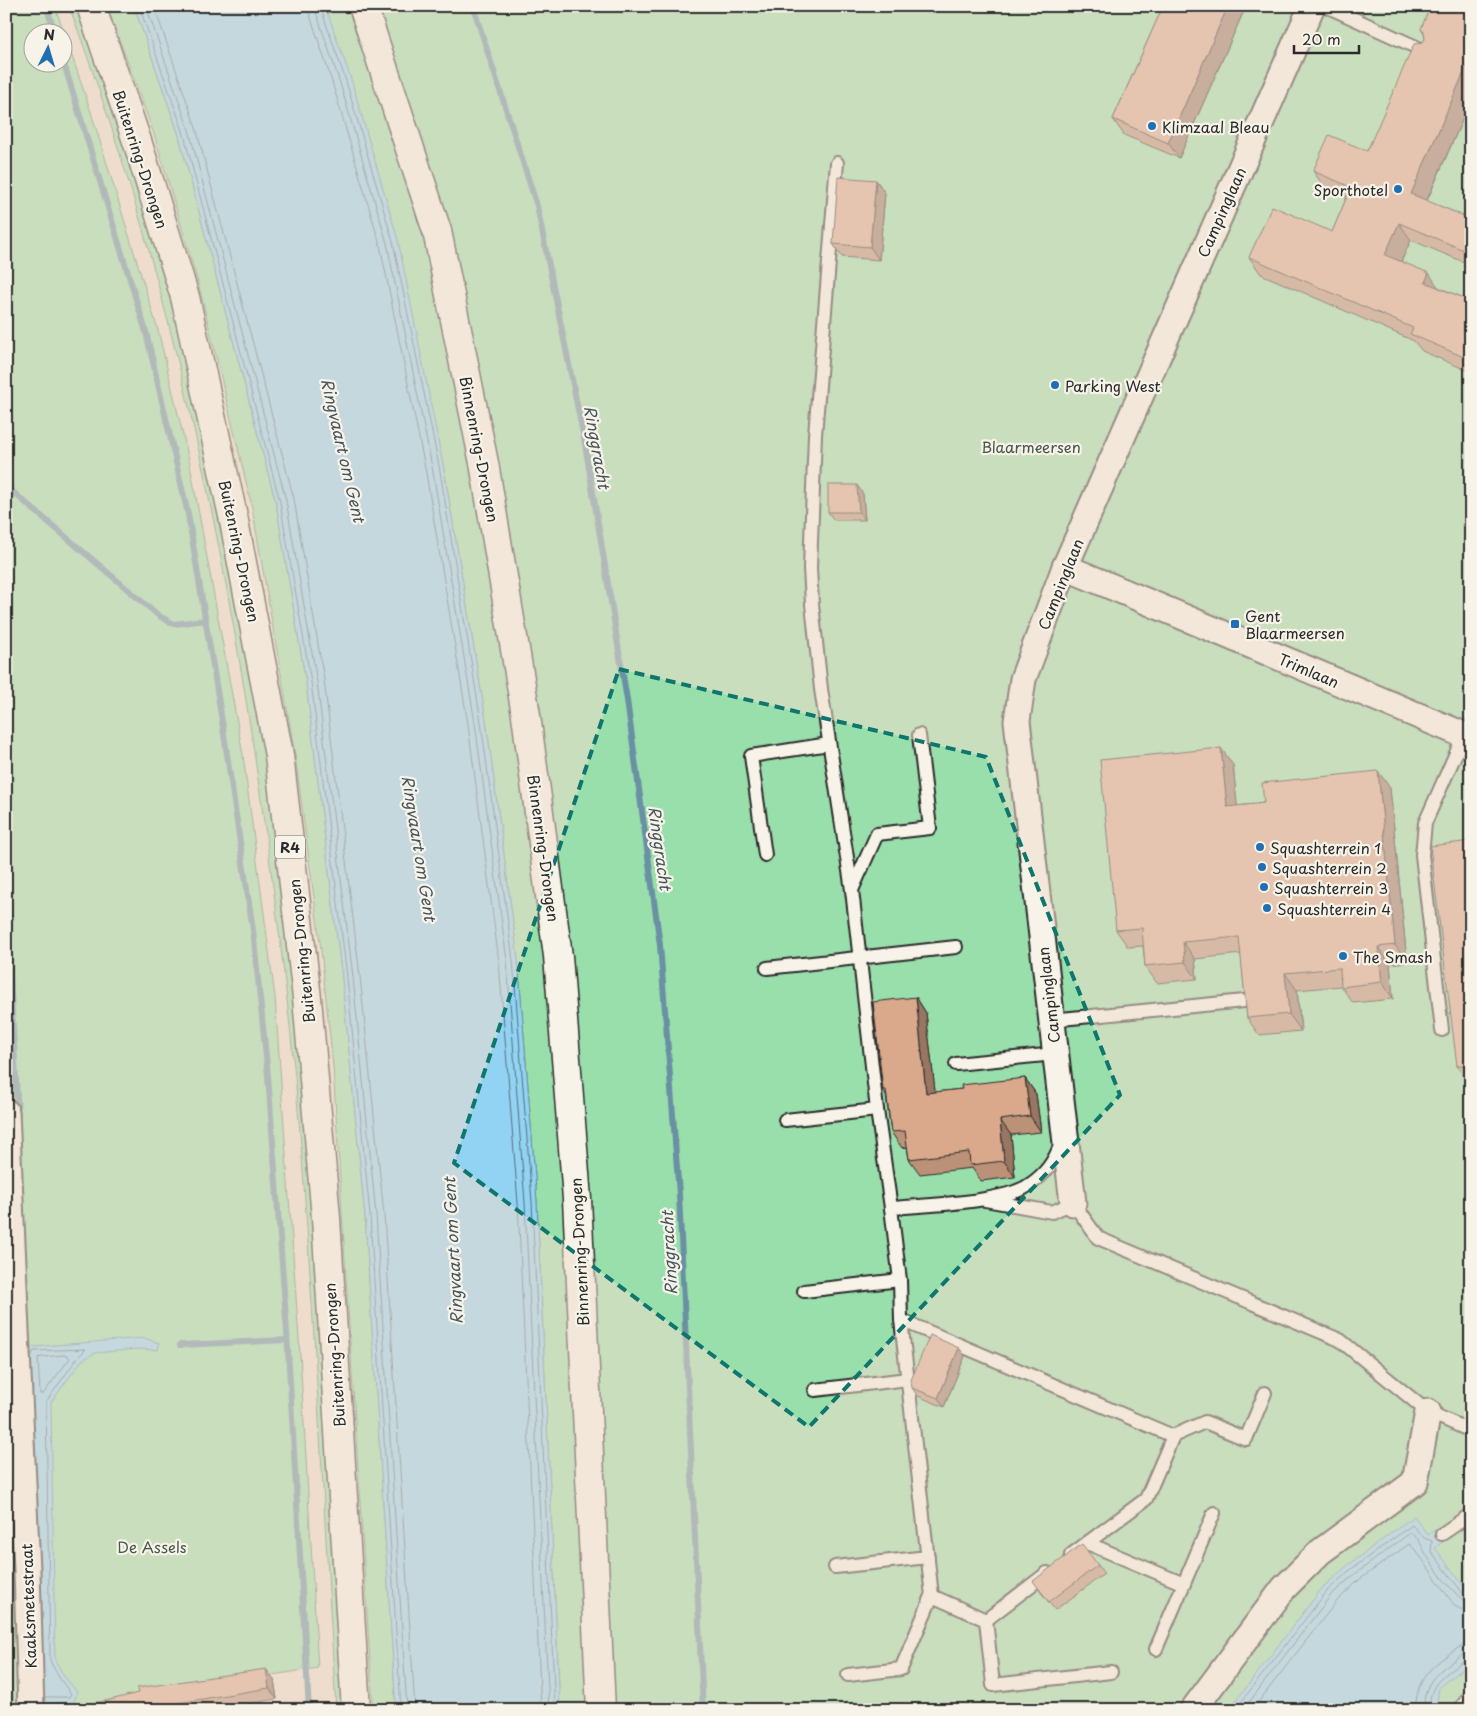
<svg xmlns="http://www.w3.org/2000/svg" width="1477" height="1716" font-family="'Playpen Sans',sans-serif">
<rect width="100%" height="100%" fill="#edc"/>
<filter id="ink" filterUnits="userSpaceOnUse"><feTurbulence type="fractalNoise" baseFrequency=".02" numOctaves="2"/><feDisplacementMap in="SourceGraphic" scale="10" xChannelSelector="R" yChannelSelector="G"/><feConvolveMatrix kernelMatrix="1 2 1 2 8 2 1 2 1" color-interpolation-filters="sRGB"/></filter>
<g filter="url(#ink)">
<g fill="#99dfac" stroke="#62856c" fill-rule="evenodd">
<path d="M6,6H55L91,112L158,330L190,464L243,755L275,997L300,1353L318,1668L45,1710H6ZM32,32H62V62H32Z"/>
<path d="M69,6H77C159,228 217,462 256,696C272,796 283,897 293,998C299,1056 307,1114 311,1171C324,1351 331,1530 343,1710H336C325,1530 316,1351 303,1171C294,1047 279,923 261,800C223,530 165,262 69,6Z"/>
<path d="M107,6H134L178,132L276,503L306,683L342,978L365,1216L396,1710H373L333,1067L321,950L295,755L252,507L200,290L155,137Z"/>
<path d="M325,6H1471V1710H560L537,1202L518,960L486,721L444,470Z"/>
</g>
<g fill="#92d3f3" stroke="#6990a3">
<path d="M134,6H325L351,79L398,240L444,470L486,721L518,960L537,1202L560,1710H396L365,1216L342,978L306,683L276,503L178,132Z"/>
<path d="M144,1338L159,1343L158,1350L137,1349L95,1353L82,1360L51,1402L55,1660L64,1676L77,1692L74,1702L41,1704L26,1354L31,1347Z"/>
<path d="M1414,1516L1428,1535L1438,1527L1446,1539L1435,1548L1471,1595V1662L1439,1687L1436,1710H1229L1323,1587L1347,1566Z"/>
</g>
<g fill="none" stroke-linecap="round" stroke-linejoin="round">
<g stroke="#546e7b" stroke-width="1">
<path d="M139,6L183,131L280,502L311,682L347,977L370,1216L401,1710"/>
<path d="M146,6L189,130L286,500L317,682L353,977L376,1215L407,1710"/>
<path d="M154,6L196,128L294,499L324,680L360,976L384,1215L415,1710"/>
<path d="M307,6L333,85L380,245L426,473L468,724L499,962L518,1203L541,1710"/>
<path d="M314,6L340,83L387,243L433,472L475,723L507,961L525,1203L549,1710"/>
<path d="M320,6L346,81L393,242L440,471L481,722L513,960L532,1202L555,1710"/>
<path d="M67,1355L70,1358L43,1394H40L38,1358Z"/>
<path d="M32,1371L31,1356L34,1351L86,1349L78,1357L46,1402L50,1661L60,1679L71,1694L69,1697H44"/>
<path d="M1235,1710L1327,1591L1350,1570L1412,1525L1424,1538L1432,1541L1431,1551L1465,1596L1471,1598"/>
<path d="M1243,1710L1331,1595L1354,1575L1410,1533C1419,1537 1422,1547 1426,1554C1433,1566 1459,1603 1471,1604"/>
<path d="M1252,1710L1337,1601L1359,1580L1409,1544C1415,1546 1447,1596 1455,1606L1462,1610L1471,1612"/>
<path d="M1416,1710C1415,1682 1428,1669 1449,1654C1456,1649 1462,1645 1471,1644"/>
<path d="M1424,1710C1423,1685 1434,1674 1453,1661C1459,1657 1463,1652 1471,1652"/>
<path d="M1430,1710C1428,1689 1438,1679 1454,1668C1459,1664 1464,1659 1471,1658"/>
</g>
<g stroke="#6990a3" stroke-width="6">
<path d="M46,6L55,32"/>
<path d="M473,6L537,206L585,444L627,700L660,945L679,1194L703,1710"/>
<path d="M62,57L146,332L188,514L222,721L253,930L268,1076L287,1332L309,1710"/>
<path d="M6,486L159,616L174,624L206,620"/>
<path d="M6,906L18,1115"/>
<path d="M180,1345L287,1340"/>
<path d="M6,1522L8,1558"/>
<path d="M6,1645L12,1710"/>
</g>
<g stroke="#2b2b2b" stroke-width="16">
<g id="lane">
<path d="M1326,6L1427,52"/>
<path d="M837,163L815,435L810,568L812,604L821,689L852,890L877,1110L891,1208"/>
<path d="M765,855L751,756L829,744"/>
<path d="M852,890L877,834L930,828L919,735"/>
<path d="M767,968L956,947"/>
<path d="M1051,1020L1244,1001"/>
<path d="M1442,1030L1422,855L1425,823L1464,735"/>
<path d="M956,1064L1055,1054"/>
<path d="M785,1120L877,1110"/>
<path d="M985,1200L1052,1212L1073,1203L1098,1238L1340,1340L1428,1412L1471,1431"/>
<path d="M804,1291L900,1280"/>
<path d="M901,1320L1173,1436L1146,1499L1071,1555"/>
<path d="M815,1390L908,1379"/>
<path d="M1173,1436L1205,1422L1246,1439L1265,1393"/>
<path d="M1442,1534L1471,1514"/>
<path d="M1087,1543L1184,1584"/>
<path d="M835,1567L928,1557"/>
<path d="M932,1596L986,1620L1047,1573"/>
<path d="M986,1620L993,1685L1111,1672"/>
<path d="M1156,1649L1214,1513"/>
<path d="M848,1675L901,1669L932,1596L901,1320L900,1280L891,1208C925,1205 1003,1203 1029,1185C1045,1175 1055,1161 1061,1143"/>
<path d="M1459,1710L1471,1695"/>
</g>
</g>
<g stroke="#2b2b2b" stroke-width="29">
<g id="street">
<path d="M1065,567L1471,738"/>
<path d="M6,1112L27,1570L31,1710"/>
<path d="M1073,1203L1017,721L1023,679L1065,567L1312,6"/>
<path d="M1193,1710L1284,1588L1320,1552L1415,1482L1428,1412"/>
</g>
</g>
<g stroke="#2b2b2b" stroke-width="31">
<g id="highway">
<path d="M91,6L138,144L185,297L233,516L279,755L307,998L326,1218L356,1710"/>
<path d="M363,6L437,231L484,463L526,715L558,956L577,1199L601,1710"/>
</g>
</g>
<use href="#lane" stroke="#f7f3e8" stroke-width="12"/>
<use href="#street" stroke="#f7f3e8" stroke-width="25"/>
<use href="#highway" stroke="#f7f3e8" stroke-width="28"/>
</g>
<g fill="#bb9178" stroke="#2b2b2b">
<path d="M1150,6H1246L1179,158L1124,135L1113,119L1161,11Z"/>
<path d="M1471,6V100L1427,201L1471,219V265L1411,240L1401,262L1438,287L1471,301V372L1422,351L1414,341L1261,274L1249,257L1332,232L1347,197L1325,188L1313,171L1367,151L1422,43L1425,39L1424,34L1421,29Z"/>
<path d="M876,180L885,193L879,260L842,257L833,244Z"/>
<path d="M863,494L865,520H834L828,512Z"/>
<path d="M1233,765L1237,806L1390,788L1407,962L1390,964L1393,999L1353,1003L1341,986L1297,990L1301,1031L1259,1035L1247,1018L1241,954L1195,959L1197,979L1157,983L1145,966L1143,946L1128,947L1116,930Z"/>
<path d="M1471,841V1083H1468L1457,1066Z"/>
<path d="M916,997L926,1013L935,1092L962,1089L1025,1078L1036,1094L1041,1132L1011,1135L1015,1177L981,1181L972,1168L920,1174L909,1159L907,1147L902,1148L891,1132L886,1096L883,1090Z"/>
<path d="M959,1348L965,1356L944,1407L918,1396L912,1388Z"/>
<path d="M1098,1565L1104,1574L1055,1610L1039,1590Z"/>
<path d="M274,1680L277,1699L211,1710H90Z"/>
</g>
<g fill="#997662" stroke="#2b2b2b">
<path d="M1228,6H1246L1179,158L1168,143Z"/>
<path d="M1471,56V100L1422,211L1411,194Z"/>
<path d="M876,180L885,193L879,260L870,247Z"/>
<path d="M1399,223L1411,240L1396,272L1385,255Z"/>
<path d="M1429,273L1440,290L1425,282Z"/>
<path d="M857,485L863,494L865,520L859,512Z"/>
<path d="M1221,748L1233,765L1239,823L1227,807Z"/>
<path d="M1378,771L1390,788L1407,962L1395,945Z"/>
<path d="M1183,942L1195,959L1197,979L1185,962Z"/>
<path d="M1378,947L1390,964L1393,999L1382,982Z"/>
<path d="M1285,973L1297,990L1301,1031L1289,1014Z"/>
<path d="M916,997L926,1013L937,1108L926,1093Z"/>
<path d="M1025,1078L1036,1094L1041,1132L1030,1116Z"/>
<path d="M1000,1120L1011,1135L1015,1177L1004,1161Z"/>
<path d="M959,1348L965,1356L944,1407L938,1398Z"/>
<path d="M266,1669L274,1680L277,1699L269,1688Z"/>
</g>
<g fill="#daa98c" stroke="#2b2b2b">
<path d="M1163,6H1228L1168,143L1113,119Z"/>
<path d="M1430,6H1471V56L1411,194L1471,219V253L1399,223L1385,255L1429,273L1425,282L1471,301V360L1410,334L1413,328L1249,257L1272,206L1332,232L1351,187L1313,171L1329,135L1367,151L1414,44L1422,43L1425,39L1424,32L1421,29Z"/>
<path d="M838,177L876,180L870,247L833,244Z"/>
<path d="M1471,397V408L1467,407Z"/>
<path d="M828,485H857L859,512H828Z"/>
<path d="M1221,748L1227,807L1264,803L1262,783L1378,771L1395,945L1378,947L1382,982L1341,987L1340,968L1285,973L1289,1014L1247,1018L1239,937L1183,942L1185,962L1145,966L1142,928L1116,930L1100,760Z"/>
<path d="M1471,841V1064L1457,1066L1430,846Z"/>
<path d="M916,997L926,1093L962,1089L961,1085L1025,1078L1030,1116L1000,1120L1004,1161L970,1165L969,1152L909,1159L905,1131L891,1132L886,1090H883L873,1002Z"/>
<path d="M930,1335L959,1348L938,1398L912,1388L911,1380Z"/>
<path d="M1082,1544L1098,1565L1049,1602L1033,1581Z"/>
<path d="M266,1669L269,1688L136,1710H90V1705L138,1693L137,1688Z"/>
</g>
</g>
<path d="M0 0H1477V1716H0ZM619,669L986,757L1120,1095L809,1427L454,1163Z" fill="#edc" fill-opacity=".55" fill-rule="evenodd"/>
<path fill="none" stroke="#0f766e" stroke-width="4" stroke-dasharray="10 6" stroke-linejoin="round" d="M619,669L986,757L1120,1095L809,1427L454,1163Z"/>
<g fill="#1f6fb2" stroke="#f7f3e8" stroke-width="2">
<circle cx="1152" cy="126" r="5"/>
<circle cx="1398" cy="189" r="5"/>
<circle cx="1055" cy="385" r="5"/>
<rect x="1230" y="619" width="10" height="10" rx="2.5"/>
<circle cx="1260" cy="847" r="5"/>
<circle cx="1262" cy="867" r="5"/>
<circle cx="1264" cy="887" r="5"/>
<circle cx="1267" cy="908" r="5"/>
<circle cx="1343" cy="956" r="5"/>
</g>
<g text-anchor="middle" dominant-baseline="central" stroke-width="4.5" stroke-linejoin="round" paint-order="stroke">
<rect fill="#f7f3e8" stroke="#686764" stroke-width="1" x="275" y="835.5" width="30" height="23" rx="4"/>
<g font-size="14" font-weight="bold" fill="#2b2b2b">
<text x="290" y="847">R4</text>
</g>
<g font-size="15" fill="#2b2b2b" stroke="#f7f3e8" text-anchor="start">
<text x="1162" y="126">Klimzaal Bleau</text>
<text x="1388" y="189" text-anchor="end">Sporthotel</text>
<text x="1065" y="385">Parking West</text>
<text x="1245" y="615">Gent<tspan x="1245" dy="17">Blaarmeersen</tspan></text>
<text x="1270" y="847">Squashterrein 1</text>
<text x="1272" y="867">Squashterrein 2</text>
<text x="1274" y="887">Squashterrein 3</text>
<text x="1277" y="908">Squashterrein 4</text>
<text x="1353" y="956">The Smash</text>
</g>
<g font-size="15" fill="#2b2b2b" stroke="#f7f3e8">
<text transform="translate(141 159) rotate(72)">Buitenring-Drongen</text>
<text transform="translate(1221 212) rotate(-66)">Campinglaan</text>
<text transform="translate(480 449) rotate(79)">Binnenring-Drongen</text>
<text transform="translate(240 551) rotate(78)">Buitenring-Drongen</text>
<text transform="translate(1060 584) rotate(-68)">Campinglaan</text>
<text transform="translate(1309 670) rotate(23)">Trimlaan</text>
<text transform="translate(544 848) rotate(82)">Binnenring-Drongen</text>
<text transform="translate(301 951) rotate(-96)">Buitenring-Drongen</text>
<text transform="translate(1048 995) rotate(-97)">Campinglaan</text>
<text transform="translate(579 1252) rotate(-93)">Binnenring-Drongen</text>
<text transform="translate(334 1355) rotate(-94)">Buitenring-Drongen</text>
<text transform="translate(28 1606) rotate(-92)">Kaaksmetestraat</text>
</g>
<g font-size="15" fill="#46584b" stroke="#f7f3e8">
<text x="1031" y="446">Blaarmeersen</text>
<text x="152" y="1546">De Assels</text>
</g>
<g font-size="16" font-style="italic" fill="#45555d" stroke="#f7f3e8">
<text transform="translate(598 447) rotate(80)">Ringgracht</text>
<text transform="translate(344 450) rotate(77)">Ringvaart om Gent</text>
<text transform="translate(420 848) rotate(81)">Ringvaart om Gent</text>
<text transform="translate(661 848) rotate(82)">Ringgracht</text>
<text transform="translate(452 1251) rotate(-93)">Ringvaart om Gent</text>
<text transform="translate(668 1253) rotate(-93)">Ringgracht</text>
</g>
</g>
<rect width="1477" height="1716" fill="none" stroke="#f7f3e8" stroke-width="25"/>
<rect x="12" y="12" width="1452" height="1691" fill="none" stroke="#2b2b2b" stroke-width="2" filter="url(#ink)"/>
<g transform="translate(48 48) rotate(5)"><circle r="24" fill="#f7f3e8" stroke="#a5a39c"/>
<path d="M0-4L9 19L0 12L-9 19Z" fill="#1f6fb2"/>
<text y="-8" font-size="14" font-weight="bold" text-anchor="middle" fill="#2b2b2b">N</text>
</g>
<path d="M1294 45v8h65v-8" fill="none" stroke="#2b2b2b" stroke-width="2.5"/>
<text x="1302" y="45" font-size="15" fill="#2b2b2b" stroke="#f7f3e8" stroke-width="4" paint-order="stroke">20 m</text>
</svg>
